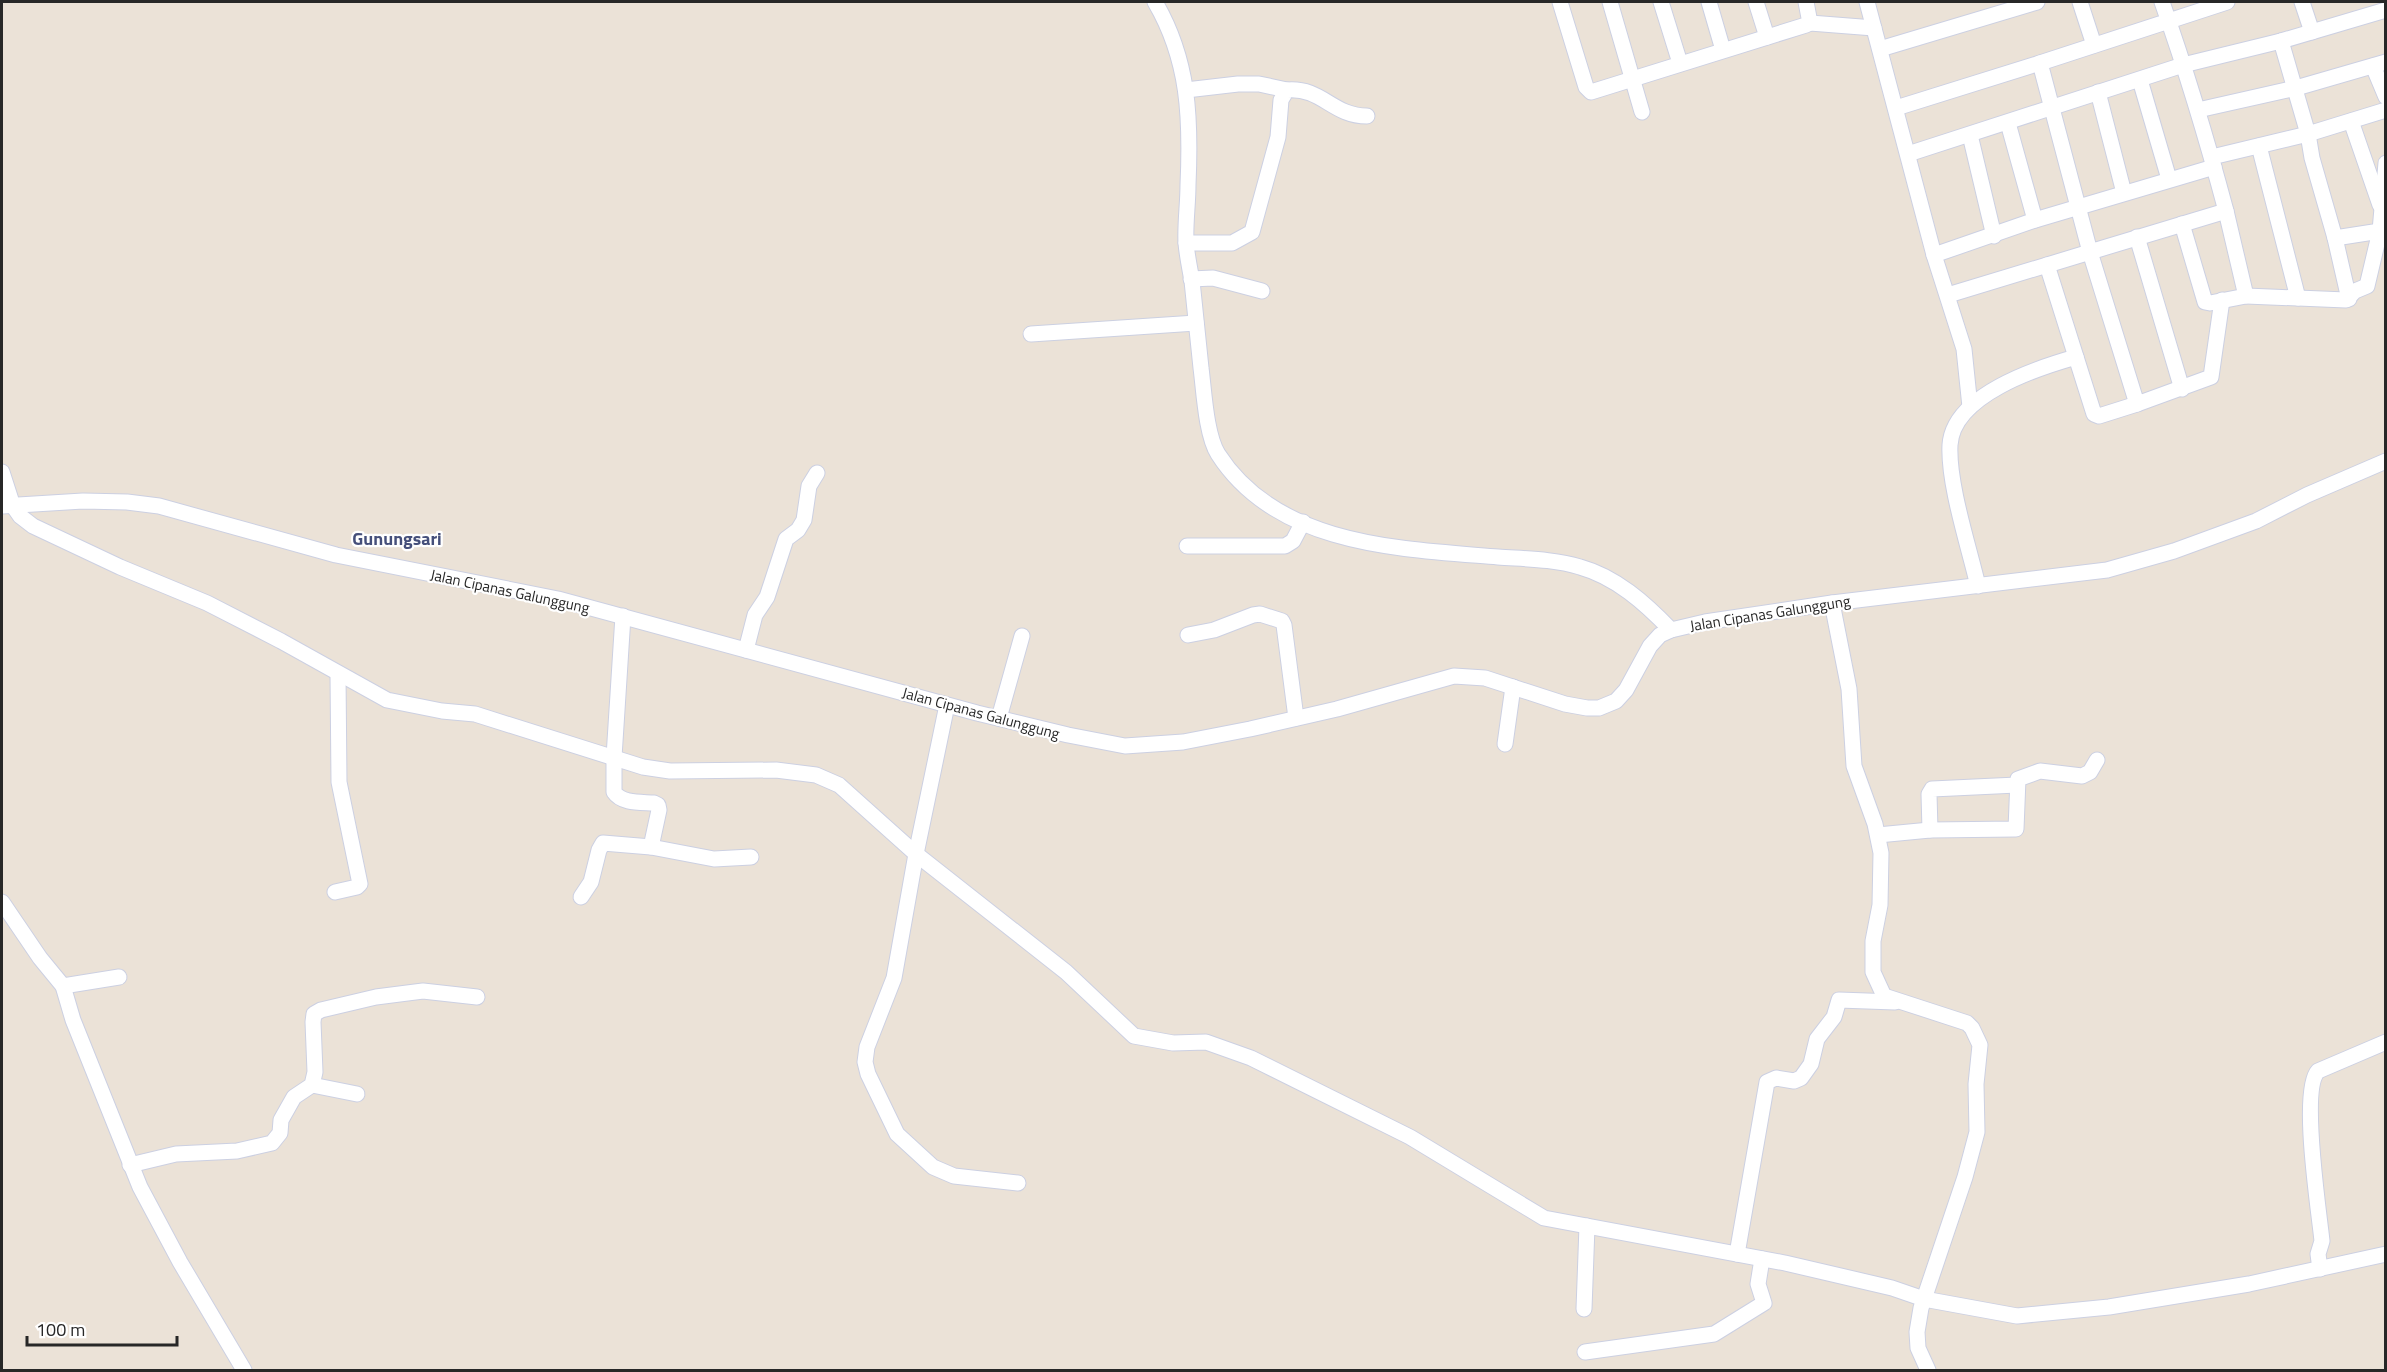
<svg xmlns="http://www.w3.org/2000/svg" width="2387" height="1372" font-family="'Titillium Web',sans-serif">
<rect width="100%" height="100%" fill="#ebe2d7"/>
<g fill="none" stroke-linecap="round" stroke-linejoin="round">
<g stroke="#ccd0e2" stroke-width="17">
<g id="minor">
<path d="M1155,2C1189,60 1191,118 1188,185C1188,204 1185,224 1186,243C1187,256 1190,269 1192,281C1195,310 1198,339 1201,368C1204,391 1206,435 1218,454C1277,546 1400,549 1498,557C1525,559 1554,559 1580,567C1616,577 1645,603 1671,630"/>
<path d="M1560,2L1586,87L1591,92L1806,25L1810,23L1806,2"/>
<path d="M1610,2L1642,112"/>
<path d="M1661,2L1680,63"/>
<path d="M1709,2L1723,50"/>
<path d="M1756,2L1767,37"/>
<path d="M1867,2L1934,255L1964,349L1970,407"/>
<path d="M2080,2L2094,45"/>
<path d="M2162,2C2186,70 2207,140 2226,211L2090,252L2040,63L2227,2"/>
<path d="M2302,2L2312,32"/>
<path d="M1810,23L1874,28"/>
<path d="M2281,41L2308,134L2312,158L2335,238L2349,299"/>
<path d="M1880,49L2037,2"/>
<path d="M2373,66L2386,97"/>
<path d="M2140,80L2169,179"/>
<path d="M1186,90L1238,84H1259L1287,90"/>
<path d="M2098,92L2124,193"/>
<path d="M1896,108L2040,63"/>
<path d="M2198,110L2296,88L2386,62"/>
<path d="M2351,121L2380,205"/>
<path d="M2008,123L2035,220"/>
<path d="M1970,135L1994,236"/>
<path d="M2259,146L2298,298"/>
<path d="M1908,154L2183,65L2281,41L2386,10"/>
<path d="M2212,157L2308,134L2386,110"/>
<path d="M2182,224L2205,302L2210,303L2246,296L2226,211"/>
<path d="M2137,237L2182,389"/>
<path d="M2335,238L2380,231L2386,163"/>
<path d="M1186,243H1232L1252,232L1278,137L1281,100L1287,90C1322,87 1332,116 1367,116"/>
<path d="M1934,255L2035,220L2214,167"/>
<path d="M2047,265L2094,414L2099,416L2137,404"/>
<path d="M1191,279L1213,278L1262,291"/>
<path d="M1948,295L2090,252L2137,404L2211,377L2222,300"/>
<path d="M2246,296L2346,300L2355,291L2367,286L2380,231"/>
<path d="M1031,334L1196,323"/>
<path d="M2,472L13,506L20,516L33,526L120,567L207,603L281,641L387,700L442,711L475,714L643,767L670,771L776,770L816,775L839,785L916,854L1066,972L1134,1036L1173,1043L1206,1042L1251,1058L1410,1137L1544,1218L1785,1263L1892,1288L1924,1299L2017,1316L2109,1307L2249,1284L2386,1254"/>
<path d="M2,506L83,501L127,502L159,506L336,555L558,599L977,713L1068,735L1125,746L1183,742L1250,729L1337,709L1454,676L1485,678L1565,704L1587,708H1599L1616,701L1626,690L1650,646L1660,635L1671,630L1705,622L1832,603L2107,570L2174,551L2256,521L2307,495L2386,461"/>
<path d="M1187,546H1285L1293,541L1303,522"/>
<path d="M1978,586C1969,547 1948,484 1950,445C1953,395 2037,368 2076,357"/>
<path d="M1832,603L1849,689L1854,766L1875,824L1881,853L1880,905L1873,941V972L1884,996L1967,1023L1972,1028L1980,1045L1976,1084L1977,1132L1965,1177L1921,1308L1917,1332L1918,1348L1928,1370"/>
<path d="M623,616L614,757V792C622,804 641,802 654,803L658,805L659,810L651,847L714,859L751,857"/>
<path d="M1188,635L1214,630L1253,615L1260,614L1282,621L1284,625L1296,718"/>
<path d="M746,650L755,615L767,597L786,539L798,530L804,520L809,486L817,473"/>
<path d="M947,705L916,854L894,978L867,1047L865,1062L868,1074L897,1134L933,1167L954,1176L1018,1183"/>
<path d="M999,718L1022,636"/>
<path d="M1505,744L1513,687"/>
<path d="M1930,830L1929,794L1932,789L2017,785"/>
<path d="M1878,835L1930,830L2016,829L2018,779L2040,771L2082,776L2090,772L2097,760"/>
<path d="M335,892L357,887L360,884L339,782L338,675"/>
<path d="M581,897L591,882L599,850L603,843L651,847"/>
<path d="M2,902L40,958L63,986L73,1020L140,1187L180,1262L244,1370"/>
<path d="M63,986L119,977"/>
<path d="M312,1085L357,1094"/>
<path d="M130,1165L176,1154L237,1151L272,1143L280,1133L281,1120L294,1097L312,1085L315,1072L313,1022L314,1014L321,1010L376,997L423,991L477,997"/>
<path d="M1737,1254L1767,1082L1776,1078L1794,1081L1801,1078L1811,1064L1817,1039L1834,1017L1839,1000L1895,1002"/>
<path d="M2320,1269L2318,1254L2322,1241C2319,1211 2300,1090 2318,1071L2386,1042"/>
<path d="M1584,1309L1587,1226"/>
<path d="M1585,1352L1714,1334L1764,1303L1758,1284L1762,1259"/>
</g>
</g>
<use href="#minor" stroke="#fff" stroke-width="15"/>
</g>
<g text-anchor="middle" dominant-baseline="central" stroke-width="4.5" stroke-linejoin="round" paint-order="stroke">
<g font-size="15" fill="#272727" stroke="#fff">
<text transform="translate(510 591) rotate(12)">Jalan Cipanas Galunggung</text>
<text transform="translate(1770 613) rotate(-9)">Jalan Cipanas Galunggung</text>
<text transform="translate(981 713) rotate(15)">Jalan Cipanas Galunggung</text>
</g>
<g font-size="18" font-weight="bold" fill="#454f7a" stroke="#fff">
<text x="397" y="538">Gunungsari</text>
</g>
</g>
<rect width="2387" height="1372" fill="none" stroke="#272727" stroke-width="6"/>
<path d="M27 1336v9h150v-9" fill="none" stroke="#272727" stroke-width="3"/>
<text x="36" y="1336" font-size="18" fill="#272727" stroke="#ffffff" stroke-width="4.5" paint-order="stroke">100 m</text>
</svg>
